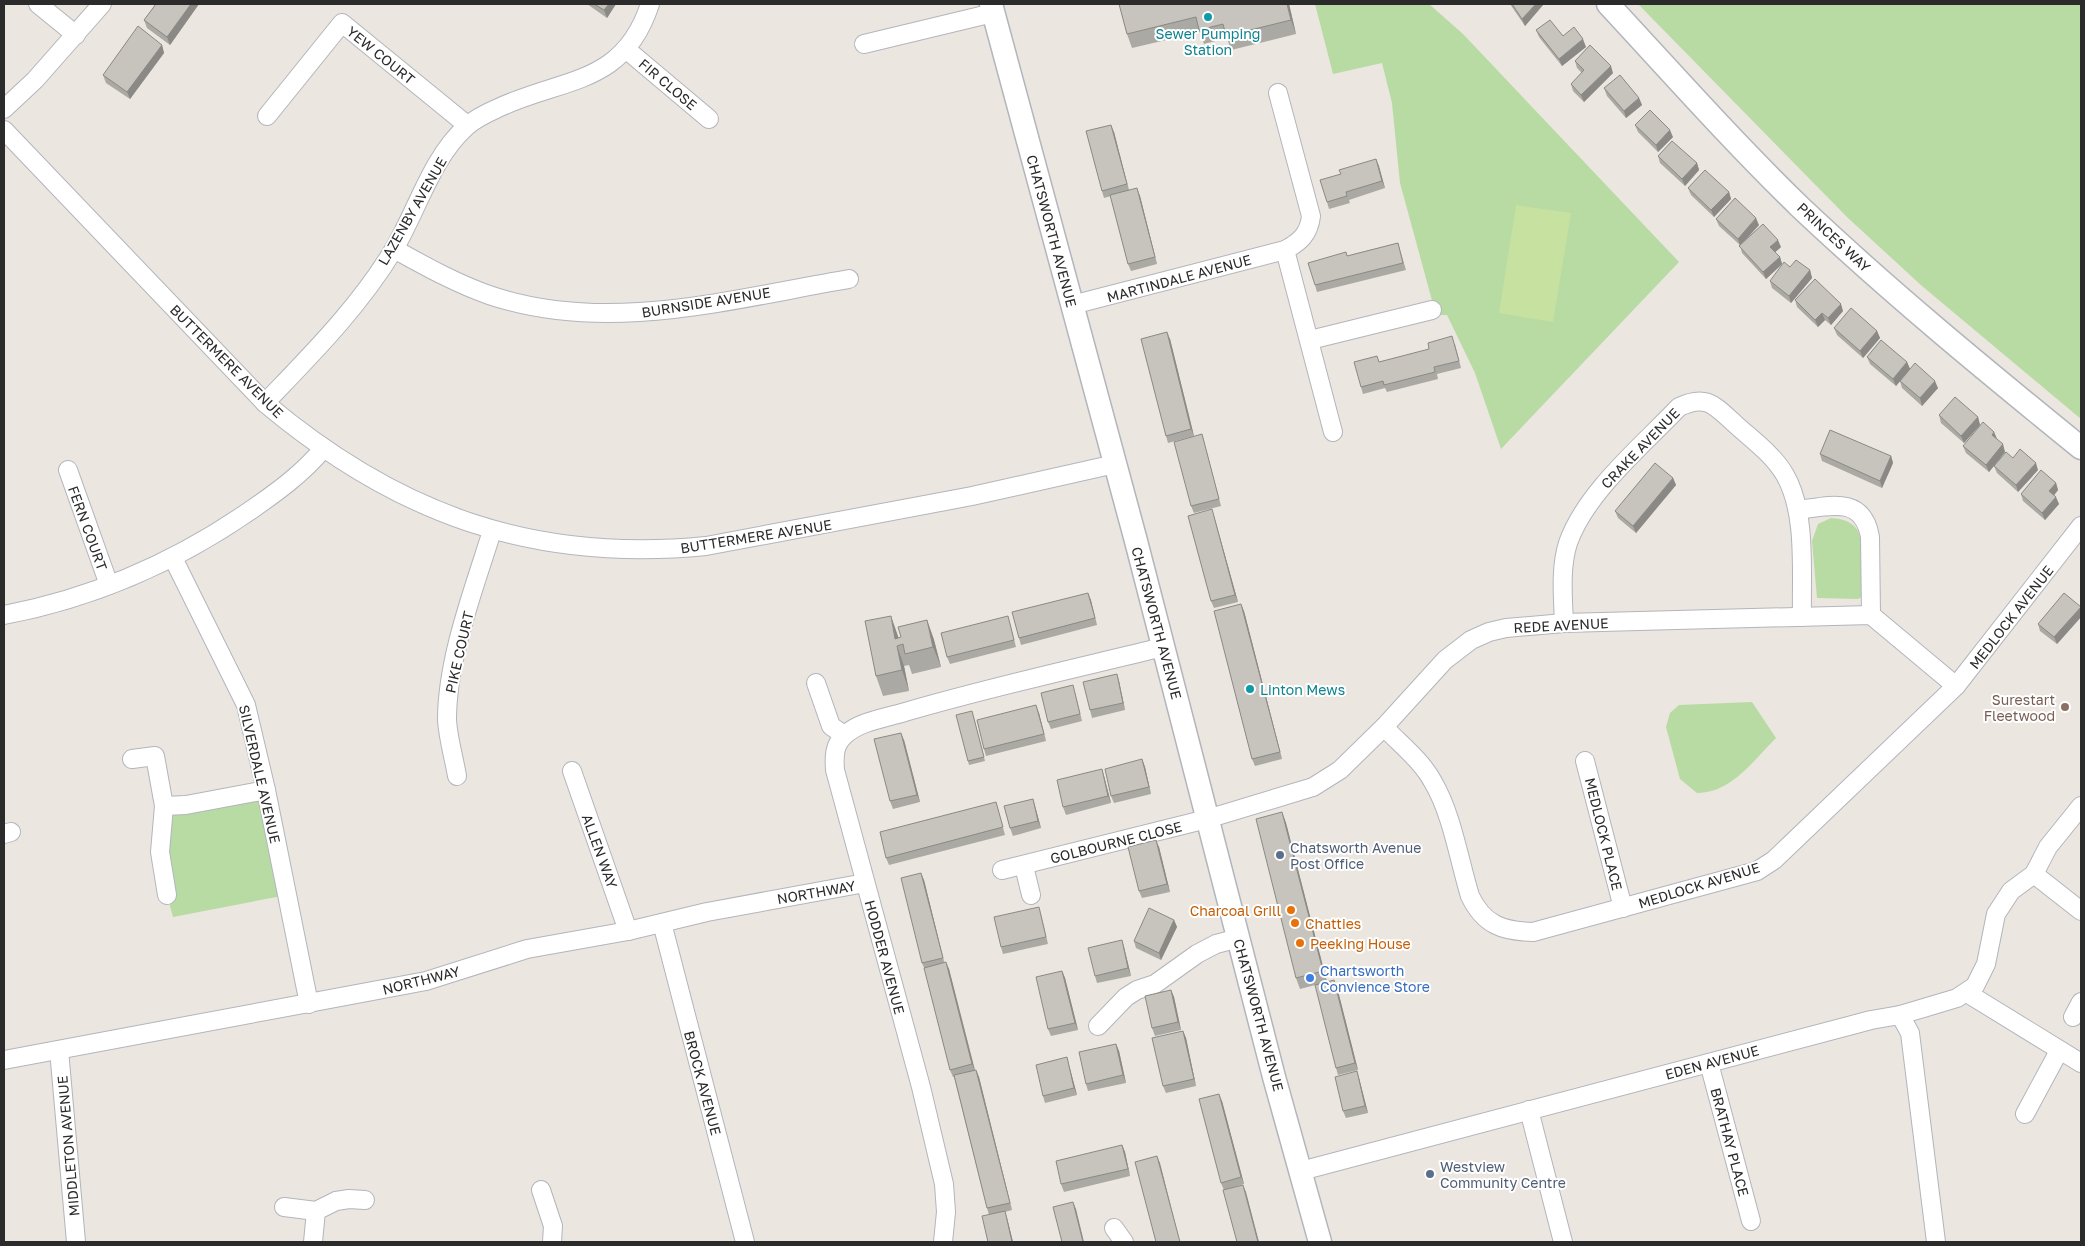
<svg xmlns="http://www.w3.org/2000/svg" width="2085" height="1246" font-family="'Golos Text',sans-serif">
<rect width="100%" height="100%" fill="#ebe6df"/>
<g fill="#b7dba3">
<path d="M1315,4H1429L1463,34L1679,262L1501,449L1475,373L1447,315H1436L1400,183L1392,103L1382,63L1333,74Z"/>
<path d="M1638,4H2081V419L1922,286L1848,218Z"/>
<path d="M1831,518C1841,519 1849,520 1856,528C1865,539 1863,581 1864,596L1858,599L1817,598L1812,541L1818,524Z"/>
<path d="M1752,702L1776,738C1753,761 1731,793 1697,793L1680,779L1666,727L1670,713L1679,705Z"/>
<path d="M266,790L287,895L173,917L167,895L164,806Z"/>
</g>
<path fill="#c6e1a0" d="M1516,205L1571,213L1553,322L1499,313Z"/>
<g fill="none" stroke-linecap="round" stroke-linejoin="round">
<g stroke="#b3b5bd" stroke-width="20">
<g id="minor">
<path d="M38,4L76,35"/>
<path d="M864,44L993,13"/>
<path d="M627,50L709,119"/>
<path d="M4,109L35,80L102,4"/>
<path d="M267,116L342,23L467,125"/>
<path d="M4,130L265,403C397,514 533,563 706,546L972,496L1115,464"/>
<path d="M394,249C425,266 455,283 489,295C607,335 731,299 849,279"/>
<path d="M1285,250L1333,432"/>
<path d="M1072,305L1285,250C1300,242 1309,234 1311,216L1278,93"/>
<path d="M1310,340L1432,310"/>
<path d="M265,403C311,355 360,306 394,249C418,209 431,158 467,126C475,119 487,113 496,109C562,77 623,87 650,4"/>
<path d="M68,470L109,585"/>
<path d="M1798,510C1829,506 1863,495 1870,537L1871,615"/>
<path d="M173,558L246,705L266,790L309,1004"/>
<path d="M4,615C93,598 176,562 251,510C277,492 302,474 323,449"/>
<path d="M1564,623C1563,597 1560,568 1568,543C1586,492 1642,446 1679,407C1706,394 1714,405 1734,423C1751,439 1773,454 1785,475C1807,513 1801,573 1802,617"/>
<path d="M816,683L831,726L844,735"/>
<path d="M1384,727C1400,744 1422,761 1433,782C1452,814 1459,860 1470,896C1484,925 1502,931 1533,932L1757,871L1774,860L1956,686L2081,526"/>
<path d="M132,759L155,756L164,806L160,852L167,895"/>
<path d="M1585,761L1623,908"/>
<path d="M572,771L628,931"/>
<path d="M457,776C454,758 448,738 447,720C447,658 474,589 492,531"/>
<path d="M164,806L186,805L266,790"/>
<path d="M4,834L11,832"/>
<path d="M1024,866L1031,895"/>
<path d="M1002,870L1207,819L1313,787L1340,770L1384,727L1445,660L1471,640L1489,632L1506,628L1564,623L1871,615L1956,686"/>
<path d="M2034,874L2081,911"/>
<path d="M662,923L745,1242"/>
<path d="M1967,993L2081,1063"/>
<path d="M1900,1015L1957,998L1975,986L1986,964L1996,914L2011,891L2034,874L2048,847L2081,806"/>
<path d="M2073,1017L2081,1002"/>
<path d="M1098,1026L1126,997L1137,990L1155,984L1197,954L1216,944L1239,938"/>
<path d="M59,1050L76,1242"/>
<path d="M4,1060L426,981L527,949L628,931L707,912L865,883"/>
<path d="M1709,1063L1751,1221"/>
<path d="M1529,1110L1563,1242"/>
<path d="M2025,1114L2059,1051"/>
<path d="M1301,1171L1871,1020L1900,1015L1910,1033L1936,1242"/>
<path d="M541,1190L553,1226L552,1242"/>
<path d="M284,1207L316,1211L336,1201L349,1199L365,1200"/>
<path d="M1114,1228L1124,1242"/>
<path d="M313,1242L316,1211"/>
<path d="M943,1242L946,1212L944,1184L921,1087L835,770C834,757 834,744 845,735C860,721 886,718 905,712C990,687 1077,668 1163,647"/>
</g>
</g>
<g stroke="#b3b5bd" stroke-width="25">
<g id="tertiary">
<path d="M991,4L1136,541L1274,1077L1320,1242"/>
<path d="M1608,4C1671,72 1733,142 1800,207C1890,292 1985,370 2081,448"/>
</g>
</g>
<use href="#minor" stroke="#fff" stroke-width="18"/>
<use href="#tertiary" stroke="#fff" stroke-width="22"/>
</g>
<g fill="#aba9a3">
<path d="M156,4H199L170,45L147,28L144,20Z"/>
<path d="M587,4H616L607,18Z"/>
<path d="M1119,4H1289L1296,34L1231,50L1227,38L1204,44L1200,32L1132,48L1127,34Z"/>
<path d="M1510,4H1542L1543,5L1525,26Z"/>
<path d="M1536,30L1563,36L1586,47L1562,66L1539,37Z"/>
<path d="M162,45L164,53L130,99L106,83L103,75Z"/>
<path d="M1575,61L1613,73L1584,102L1573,91L1571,84L1582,73L1577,68Z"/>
<path d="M1604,88L1639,98L1642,105L1626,118L1607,96Z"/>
<path d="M1635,125L1673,137L1658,152L1638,132Z"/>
<path d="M1114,132L1129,190L1140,196L1157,264L1131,271L1128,264L1111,196L1104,198L1102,191Z"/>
<path d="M1658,156L1697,163L1699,170L1685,186L1660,163Z"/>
<path d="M1376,159L1385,188L1349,200L1350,203L1329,209L1327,202L1341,174Z"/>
<path d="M1688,188L1729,192L1731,199L1714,217L1691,195Z"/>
<path d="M1716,219L1759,225L1745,240L1781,247L1775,252L1780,257L1782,264L1766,279L1742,253L1740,245L1719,226Z"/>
<path d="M1398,243L1406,270L1317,292L1315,285L1347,256Z"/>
<path d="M1790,267L1810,270L1812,278L1791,303L1772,288L1770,281Z"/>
<path d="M1795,300L1843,311L1831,325L1825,320L1818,327L1797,307Z"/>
<path d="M1834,328L1877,331L1880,338L1863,358L1837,335Z"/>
<path d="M1170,339L1194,436L1168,443L1166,436Z"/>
<path d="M1455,344L1461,368L1437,374L1438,379L1387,392L1385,388L1363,394L1361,387L1379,362Z"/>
<path d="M1867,357L1907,362L1910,369L1938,388L1922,406L1902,388L1900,381L1896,386L1870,364Z"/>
<path d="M1939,415L1978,417L1980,425L1964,443L1941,423Z"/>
<path d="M1994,432L1997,439L2005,452L1989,472L1966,453L1963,446Z"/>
<path d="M1202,434L1221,506L1194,513L1191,506Z"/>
<path d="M1820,454L1891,456L1893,463L1882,488L1822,461Z"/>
<path d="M2013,458L2038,470L2018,492L1997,473L1994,466Z"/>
<path d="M1673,478L1676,485L1636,533L1618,518L1615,511Z"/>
<path d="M2056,483L2058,490L2054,495L2059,504L2045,520L2023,501L2021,494Z"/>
<path d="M1214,516L1238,602L1214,608L1211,601Z"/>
<path d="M1088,593L1097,625L1021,645L1019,638Z"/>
<path d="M2081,609V617L2057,644L2040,631L2038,624Z"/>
<path d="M1244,611L1282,759L1255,766L1252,759Z"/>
<path d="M927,620L934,640L941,667L912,674L909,665L904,666L909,691L883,696L876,676L901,637Z"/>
<path d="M1010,623L1016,647L950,664L947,657Z"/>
<path d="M1119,681L1125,710L1092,718L1090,710Z"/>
<path d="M1075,692L1082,721L1051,729L1048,722Z"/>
<path d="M972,711L985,761L969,765L968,761Z"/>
<path d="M1039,713L1046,741L986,756L984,749Z"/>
<path d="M904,740L920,802L893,809L890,801Z"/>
<path d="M1142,759L1145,767L1151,794L1114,803L1111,796Z"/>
<path d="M1104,776L1111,803L1066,815L1063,807Z"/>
<path d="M1033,799L1041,828L1013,836L1010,828Z"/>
<path d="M996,802L1005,835L889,865L886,858Z"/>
<path d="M1282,812L1286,823L1327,982L1300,989L1296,978Z"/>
<path d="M1159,847L1170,892L1142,898L1139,891Z"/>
<path d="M924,880L944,962L949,969L975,1070H976L979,1077L1012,1210L1005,1212L1007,1218L1013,1242H988L989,1215L987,1208L954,1077H953L950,1070L925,970L922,963Z"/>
<path d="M1041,914L1048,944L1003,954L1001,947Z"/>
<path d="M1174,920L1177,927L1161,960L1136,948L1134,941Z"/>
<path d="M1122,940L1124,947L1131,976L1097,983L1095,976Z"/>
<path d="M1062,971L1065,978L1078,1030L1051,1036L1048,1029Z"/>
<path d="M1334,980L1337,987L1358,1070L1338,1075L1336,1068Z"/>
<path d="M1171,990L1174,997L1181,1030L1155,1036L1152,1028Z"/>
<path d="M1183,1031L1186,1038L1196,1086L1166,1093L1163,1086Z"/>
<path d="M1116,1044L1119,1051L1126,1083L1088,1091L1086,1084Z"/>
<path d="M1067,1057L1069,1065L1077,1095L1045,1103L1043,1096Z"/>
<path d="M1357,1071L1359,1078L1368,1113L1346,1118L1343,1111Z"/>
<path d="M1222,1101L1244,1184L1224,1190L1221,1183Z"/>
<path d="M1122,1145L1125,1152L1130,1176L1064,1192L1061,1184Z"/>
</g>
<g fill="#8b8985">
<path d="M191,4H199L170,45L167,37Z"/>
<path d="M609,4H616L607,18L604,10Z"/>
<path d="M1287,4H1289L1296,34L1291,20Z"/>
<path d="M1536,4H1542L1543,5L1525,26L1522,19Z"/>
<path d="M1583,39L1586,47L1562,66L1559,59Z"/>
<path d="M162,45L164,53L130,99L127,92Z"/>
<path d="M1611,66L1613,73L1584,102L1581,95Z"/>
<path d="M1639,98L1642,105L1626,118L1624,111Z"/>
<path d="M1111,125L1114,132L1129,191L1127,184Z"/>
<path d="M1670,130L1673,137L1658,152L1656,145Z"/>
<path d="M1376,159L1379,166L1385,188L1382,181Z"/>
<path d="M1697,163L1699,170L1685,186L1682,179Z"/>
<path d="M1137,188L1140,196L1157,264L1155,257Z"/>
<path d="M1729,192L1731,199L1714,217L1711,210Z"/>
<path d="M1756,218L1759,225L1740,246L1738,239Z"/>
<path d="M1778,240L1781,247L1773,254L1770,247Z"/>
<path d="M1780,257L1782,264L1766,279L1763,272Z"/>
<path d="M1810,270L1812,278L1791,303L1789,296Z"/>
<path d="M1841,304L1843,311L1831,325L1828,318Z"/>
<path d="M1822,313L1825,320L1818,327L1815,320Z"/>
<path d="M1877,331L1880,338L1863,358L1860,351Z"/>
<path d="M1167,332L1170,339L1194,436L1191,429Z"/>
<path d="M1907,362L1910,369L1896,386L1893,379Z"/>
<path d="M1935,381L1938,388L1922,406L1920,398Z"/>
<path d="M1978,417L1980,425L1964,443L1961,436Z"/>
<path d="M1994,432L1997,439L1994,442L1992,435Z"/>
<path d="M2003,444L2005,452L1989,472L1986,465Z"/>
<path d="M1891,456L1893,463L1882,488L1880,481Z"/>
<path d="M2036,463L2038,470L2018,492L2016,485Z"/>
<path d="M1673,478L1676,485L1636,533L1633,526Z"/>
<path d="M2056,483L2058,490L2052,498L2049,491Z"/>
<path d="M2056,497L2059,504L2045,520L2042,513Z"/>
<path d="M1212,509L1214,516L1238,602L1235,595Z"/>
<path d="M1088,593L1091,600L1097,625L1095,618Z"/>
<path d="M1241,604L1244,611L1282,759L1280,752Z"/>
<path d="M2081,607V617L2057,644L2054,637Z"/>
<path d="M891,616L898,636L900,645L895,639Z"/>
<path d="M927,620L934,640L941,667L933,647Z"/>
<path d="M897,646L904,666L909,691L902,670Z"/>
<path d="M1117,674L1119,681L1125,710L1123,703Z"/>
<path d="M1036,705L1039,713L1046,741L1044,734Z"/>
<path d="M901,733L904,740L920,802L917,795Z"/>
<path d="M1142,759L1145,767L1151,794L1149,787Z"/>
<path d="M1102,769L1104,776L1111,803L1108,796Z"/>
<path d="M1033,799L1035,806L1041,828L1038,821Z"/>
<path d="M1282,812L1286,823L1327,982L1323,971Z"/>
<path d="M1156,840L1159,847L1170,892L1167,884Z"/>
<path d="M921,873L924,880L945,965L943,958Z"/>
<path d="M1174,920L1177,927L1161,960L1159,953Z"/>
<path d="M1122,940L1124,947L1131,976L1128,968Z"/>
<path d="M946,962L949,969L975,1071L972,1064Z"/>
<path d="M1062,971L1065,978L1078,1030L1075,1023Z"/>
<path d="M1334,980L1337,987L1358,1070L1355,1063Z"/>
<path d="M1171,990L1174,997L1181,1030L1178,1022Z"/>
<path d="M1183,1031L1186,1038L1196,1086L1194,1079Z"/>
<path d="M1116,1044L1119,1051L1126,1083L1123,1075Z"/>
<path d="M1067,1057L1069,1065L1077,1095L1074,1088Z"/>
<path d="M976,1070L979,1077L1012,1210L1010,1203Z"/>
<path d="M1357,1071L1359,1078L1368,1113L1365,1106Z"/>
<path d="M1219,1094L1222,1101L1244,1184L1241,1177Z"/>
<path d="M1122,1145L1125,1152L1130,1176L1128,1169Z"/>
<path d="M1157,1156L1160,1163L1180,1242Z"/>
<path d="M1243,1185L1246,1192L1259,1242H1258Z"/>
<path d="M1073,1202L1076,1209L1084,1242H1083Z"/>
<path d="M1005,1211L1007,1218L1013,1242H1012Z"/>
</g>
<g fill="#c7c4be" stroke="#8b8985">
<path d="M156,4H191L167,37L144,20Z"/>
<path d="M594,4H609L604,10Z"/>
<path d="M1119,4H1287L1291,20L1226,36L1223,24L1199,30L1196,17L1127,34Z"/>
<path d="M1512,4H1536L1522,19Z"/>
<path d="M1550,20L1563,36L1574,27L1583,39L1559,59L1536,30Z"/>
<path d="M138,26L162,45L127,92L103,75Z"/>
<path d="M1590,45L1611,66L1581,95L1571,84L1584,70L1575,61Z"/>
<path d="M1620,75L1639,98L1624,111L1604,88Z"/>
<path d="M1650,110L1670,130L1656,145L1635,125Z"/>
<path d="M1111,125L1127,184L1102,191L1086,131Z"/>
<path d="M1672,141L1697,163L1682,179L1658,156Z"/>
<path d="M1376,159L1382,181L1346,192L1347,196L1327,202L1320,180L1341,174L1339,170Z"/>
<path d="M1705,170L1729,192L1711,210L1688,188Z"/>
<path d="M1137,188L1155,257L1128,264L1110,195Z"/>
<path d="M1735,198L1756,218L1738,239L1716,219Z"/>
<path d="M1763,224L1778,240L1770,247L1780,257L1763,272L1739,246Z"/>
<path d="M1398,243L1403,263L1315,285L1308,263L1346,252L1347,256Z"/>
<path d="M1796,260L1810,270L1789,296L1770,281L1784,262L1790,267Z"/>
<path d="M1815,279L1841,304L1828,318L1822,313L1815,320L1795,300Z"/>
<path d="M1851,308L1877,331L1860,351L1834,328Z"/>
<path d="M1167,332L1191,429L1166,436L1141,339Z"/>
<path d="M1452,336L1459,361L1434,367L1435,372L1384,385L1383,381L1361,387L1354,362L1377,356L1379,362L1429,349L1428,343Z"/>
<path d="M1881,340L1907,362L1893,379L1867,357Z"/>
<path d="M1915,363L1935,381L1920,398L1900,381Z"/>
<path d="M1955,397L1978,417L1961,436L1939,415Z"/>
<path d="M1983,422L1994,432L1992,435L2003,444L1986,465L1963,446Z"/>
<path d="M1830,430L1891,456L1880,481L1820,454Z"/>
<path d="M1202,434L1219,499L1191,506L1174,442Z"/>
<path d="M2020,449L2036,463L2016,485L1994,466L2006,452L2013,458Z"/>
<path d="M1655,463L1673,478L1633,526L1615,511Z"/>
<path d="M2041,470L2056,483L2049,491L2056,497L2042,513L2021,494Z"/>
<path d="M1212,509L1235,595L1211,601L1188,516Z"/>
<path d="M1088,593L1095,618L1019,638L1012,612Z"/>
<path d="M2064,593L2081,607L2054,637L2038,624Z"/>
<path d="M1241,604L1280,752L1252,759L1214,611Z"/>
<path d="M891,616L895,639L901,637L898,627L927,620L933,647L905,654L903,644L897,646L902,670L876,676L865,621Z"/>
<path d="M1008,616L1014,640L947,657L941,633Z"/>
<path d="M1117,674L1123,703L1090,710L1083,682Z"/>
<path d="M1073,685L1080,714L1048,722L1041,693Z"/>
<path d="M1036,705L1044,734L984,749L977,720Z"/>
<path d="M972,711L984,757L968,761L956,715Z"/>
<path d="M901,733L917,795L890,801L874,739Z"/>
<path d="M1142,759L1149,787L1111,796L1105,769Z"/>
<path d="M1102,769L1108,796L1063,807L1057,780Z"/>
<path d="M1033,799L1038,821L1010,828L1004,806Z"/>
<path d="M996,802L1003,827L886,858L880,832Z"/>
<path d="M1282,812L1323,971L1296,978L1256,819Z"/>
<path d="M1156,840L1167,884L1139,891L1128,847Z"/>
<path d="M921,873L943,958L922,963L901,878Z"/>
<path d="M1039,907L1046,937L1001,947L994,917Z"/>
<path d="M1149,908L1174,920L1159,953L1134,941Z"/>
<path d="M1122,940L1128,968L1095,976L1088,948Z"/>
<path d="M946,962L972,1064L950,1070L924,968Z"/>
<path d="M1062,971L1075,1023L1048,1029L1036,977Z"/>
<path d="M1334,980L1355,1063L1336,1068L1315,985Z"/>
<path d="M1171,990L1178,1022L1152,1028L1145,996Z"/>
<path d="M1183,1031L1194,1079L1163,1086L1152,1038Z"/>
<path d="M1116,1044L1123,1075L1086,1084L1079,1052Z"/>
<path d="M1067,1057L1074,1088L1043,1096L1036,1065Z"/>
<path d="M976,1070L1010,1203L987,1208L954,1075Z"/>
<path d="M1357,1071L1365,1106L1343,1111L1335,1077Z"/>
<path d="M1219,1094L1241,1177L1221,1183L1199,1099Z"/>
<path d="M1122,1145L1128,1169L1061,1184L1056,1161Z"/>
<path d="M1157,1156L1180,1242H1156L1135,1162Z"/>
<path d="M1243,1185L1258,1242H1237L1223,1190Z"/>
<path d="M1073,1202L1083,1242H1062L1053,1207Z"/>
<path d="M1005,1211L1012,1242H988L982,1216Z"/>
</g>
<g fill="#0f9aa8" stroke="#fff" stroke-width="2">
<circle cx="1208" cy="17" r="5"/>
<circle cx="1250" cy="689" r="5"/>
</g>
<circle fill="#8d6e63" stroke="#fff" stroke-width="2" cx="2065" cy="707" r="5"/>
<g fill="#5c6f8a" stroke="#fff" stroke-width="2">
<circle cx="1280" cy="855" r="5"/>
<circle cx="1430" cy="1174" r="5"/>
</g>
<g fill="#e8710a" stroke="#fff" stroke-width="2">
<circle cx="1291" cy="910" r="5"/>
<circle cx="1295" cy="923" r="5"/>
<circle cx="1300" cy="943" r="5"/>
</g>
<circle fill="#3f7fe0" stroke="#fff" stroke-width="2" cx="1310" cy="978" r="5"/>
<g text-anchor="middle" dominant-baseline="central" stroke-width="4" stroke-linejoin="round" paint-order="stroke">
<g font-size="14" fill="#0d838f" stroke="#fff">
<text x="1208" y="33">Sewer Pumping<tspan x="1208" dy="16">Station</tspan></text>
<text x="1260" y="689" text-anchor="start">Linton Mews</text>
</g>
<g font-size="14" fill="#2b2b2b" stroke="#fff">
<text transform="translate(381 55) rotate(39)">YEW COURT</text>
<text transform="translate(668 84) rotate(40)">FIR CLOSE</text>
<text transform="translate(412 211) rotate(-60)">LAZENBY AVENUE</text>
<text transform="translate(1052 231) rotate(75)">CHATSWORTH AVENUE</text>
<text transform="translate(1834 237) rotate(43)">PRINCES WAY</text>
<text transform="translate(1179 278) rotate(-15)">MARTINDALE AVENUE</text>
<text transform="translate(706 302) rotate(-9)">BURNSIDE AVENUE</text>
<text transform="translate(227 361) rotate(45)">BUTTERMERE AVENUE</text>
<text transform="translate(1640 448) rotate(-46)">CRAKE AVENUE</text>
<text transform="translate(88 528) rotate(70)">FERN COURT</text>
<text transform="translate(756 536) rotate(-9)">BUTTERMERE AVENUE</text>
<text transform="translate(2011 617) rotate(-52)">MEDLOCK AVENUE</text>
<text transform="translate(1157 623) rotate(75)">CHATSWORTH AVENUE</text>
<text transform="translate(1561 625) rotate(-3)">REDE AVENUE</text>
<text transform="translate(459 652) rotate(-77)">PIKE COURT</text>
<text transform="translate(260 774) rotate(77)">SILVERDALE AVENUE</text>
<text transform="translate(1604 834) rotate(76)">MEDLOCK PLACE</text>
<text transform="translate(1116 842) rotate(-14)">GOLBOURNE CLOSE</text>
<text transform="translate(600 851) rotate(70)">ALLEN WAY</text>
<text transform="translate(1699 885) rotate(-17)">MEDLOCK AVENUE</text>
<text transform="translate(816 892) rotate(-10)">NORTHWAY</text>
<text transform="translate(885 957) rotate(75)">HODDER AVENUE</text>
<text transform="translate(421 980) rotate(-14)">NORTHWAY</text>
<text transform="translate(1259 1015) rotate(75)">CHATSWORTH AVENUE</text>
<text transform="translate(1712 1062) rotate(-15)">EDEN AVENUE</text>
<text transform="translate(703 1083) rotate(75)">BROCK AVENUE</text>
<text transform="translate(1730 1142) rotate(75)">BRATHAY PLACE</text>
<text transform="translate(68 1146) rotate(-95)">MIDDLETON AVENUE</text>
</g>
<g font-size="14" fill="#785e54" stroke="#fff" text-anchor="end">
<text x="2055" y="699">Surestart<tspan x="2055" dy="16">Fleetwood</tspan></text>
</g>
<g font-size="14" fill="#4e5e75" stroke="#fff" text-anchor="start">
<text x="1290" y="847">Chatsworth Avenue<tspan x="1290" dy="16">Post Office</tspan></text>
<text x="1440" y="1166">Westview<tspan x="1440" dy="16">Community Centre</tspan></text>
</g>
<g font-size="14" fill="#c56008" stroke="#fff" text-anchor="start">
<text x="1281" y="910" text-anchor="end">Charcoal Grill</text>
<text x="1305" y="923">Chatties</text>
<text x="1310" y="943">Peeking House</text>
</g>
<g font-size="14" fill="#366cbe" stroke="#fff" text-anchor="start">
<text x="1320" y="970">Chartsworth<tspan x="1320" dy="16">Convience Store</tspan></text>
</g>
</g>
<rect width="2085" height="1246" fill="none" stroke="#2b2b2b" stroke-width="10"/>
</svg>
